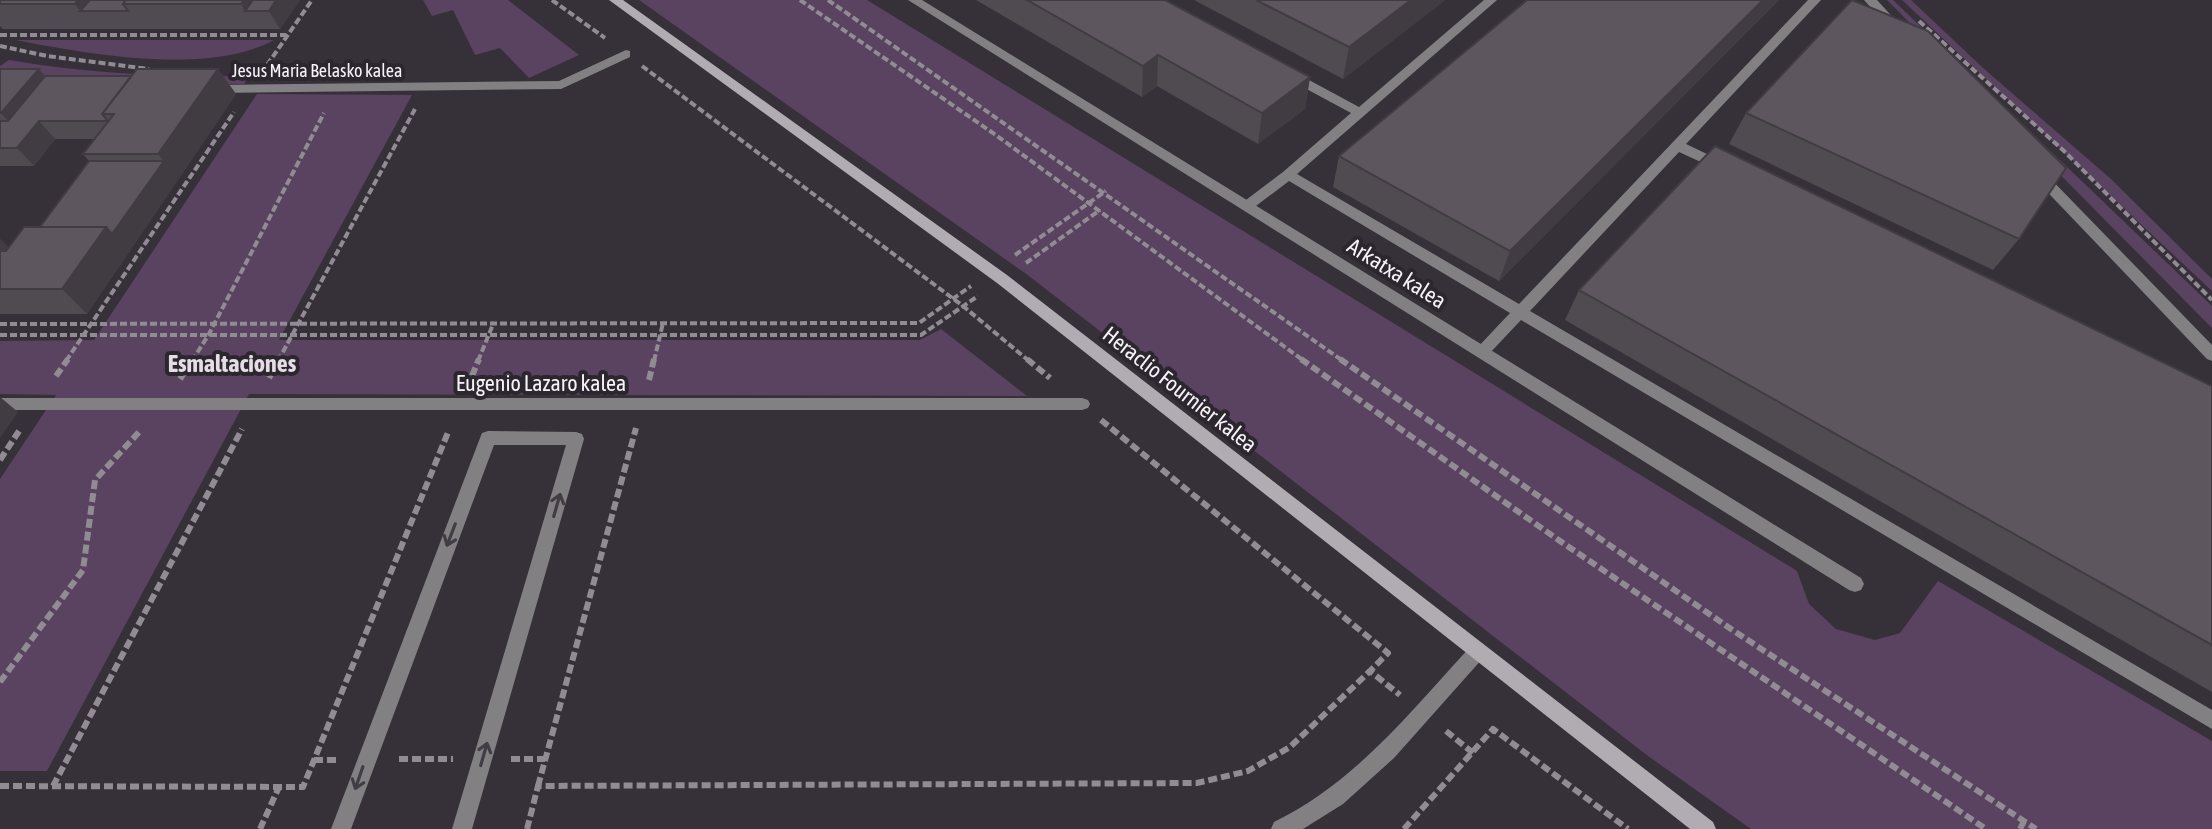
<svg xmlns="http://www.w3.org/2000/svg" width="2212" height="829" font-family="'Asap Condensed',sans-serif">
<rect width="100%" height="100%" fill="#363138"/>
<g fill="#5a4261">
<path d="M423,0H508L579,55L529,78L500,48L475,55L453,10L432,16Z"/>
<path d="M639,0H867L1797,571L1809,604L1836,629L1875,640L1900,633L1938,581L2212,741V829H1751L1648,756L1029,276Z"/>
<path d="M1887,0H1893L2212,306V328Z"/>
<path d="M1902,0H1911L1982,67L2111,179L2212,279V291Z"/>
<path d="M15,40H274C207,76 88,54 15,40Z"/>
<path d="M9,60C90,74 168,77 249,76L244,84L0,83V66Z"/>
<path d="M257,94L412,95L279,340H920L941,329L1027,396L249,394L47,771H0V479L56,395L0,394V341L94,340Z"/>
</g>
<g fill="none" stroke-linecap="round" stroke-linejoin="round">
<g stroke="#918c93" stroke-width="4" stroke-dasharray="7 3" stroke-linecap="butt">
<path d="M552,0L605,38"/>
<path d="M800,0L993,133L1304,361"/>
<path d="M828,0L1343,361"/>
<path d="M1919,21L2064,151L2212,300"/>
<path d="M0,35H286"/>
<path d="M0,46L47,56L149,69"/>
<path d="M267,65L312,0"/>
<path d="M642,66L963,306L1029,361"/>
<path d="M1015,255L1106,191"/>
<path d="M1026,263L1100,210"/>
<path d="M0,324L919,323L971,286"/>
<path d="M0,335H921L978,296"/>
<path d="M66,361L234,112"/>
<path d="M192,361L209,334L324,113"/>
<path d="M278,361L415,109"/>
<path d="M478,361L494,322"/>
<path d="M654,361L663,323"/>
</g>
<g stroke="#918c93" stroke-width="6" stroke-dasharray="9 4" stroke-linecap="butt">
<path d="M1027,359L1050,378"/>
<path d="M1301,359L1560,541L1986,829"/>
<path d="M1340,359L1731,629L2036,829"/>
<path d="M56,376L68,359"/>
<path d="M472,376L479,359"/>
<path d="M269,378L279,359"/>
<path d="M180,379L193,359"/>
<path d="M649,380L654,359"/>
<path d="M1101,420L1388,653L1370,671L1400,695"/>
<path d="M0,460L19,431"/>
<path d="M0,682L83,570L95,480L140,431"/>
<path d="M1446,731L1473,753"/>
<path d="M399,759H453"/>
<path d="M511,759H545"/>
<path d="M314,760H337"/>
<path d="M0,786L303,787L449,430"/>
<path d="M53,786L242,429"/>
<path d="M538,786L636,428"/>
<path d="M260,829L279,787"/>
<path d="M527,829L538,786L1197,783L1248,771L1290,747L1370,671"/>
<path d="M1404,829L1493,729L1628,829"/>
<path d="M2020,829L2024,821"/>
</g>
<g fill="#838084" fill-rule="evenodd">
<path d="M1484,0H1497L1297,174L1519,304L1808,0H1821L1686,144L1726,163V169H1716L1679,152L1530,311L2212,710V729L1521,320L1487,356H1477L1474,352L1477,348L1510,313L1289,181L1252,209H1242L1240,206L1242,203L1283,172L1351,113L1288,79V73H1296L1359,107Z"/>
<path d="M1864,0H1877L1898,23V29H1890Z"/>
<path d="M2038,169L2043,171L2212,345V361L2207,359L2033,177V171Z"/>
</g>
<g fill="#838084" fill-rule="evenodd">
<path d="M626,50L630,51V57L561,89L214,93L208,89L214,85L559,81Z"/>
<path d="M0,398H1082L1088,400L1090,404L1088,408L1082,410H0Z"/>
</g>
<g fill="#838084" fill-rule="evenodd">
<path d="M908,0H922L1861,578L1864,584L1861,590L1855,592L1849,590Z"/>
<path d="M488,431L576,432L582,434L584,439L472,829H452L566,445H494L351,829H331L480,438L482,433Z"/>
<path d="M1477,644L1483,646L1486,652L1483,658L1394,758L1343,804L1303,829H1271L1274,822C1356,782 1410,712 1471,646Z"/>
</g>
<path fill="#b0acb2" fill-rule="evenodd" d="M609,0H623L1007,275L1713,822L1716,829H1690L997,283Z"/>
</g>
<g fill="#504a51">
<path d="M0,0H300L280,29H3L0,26Z"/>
<path d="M976,0H1165L1310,77L1305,109L1258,144L1157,86L1142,97Z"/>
<path d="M1194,0H1445L1343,79Z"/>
<path d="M1527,0H1779L1499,281L1333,187L1339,156Z"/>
<path d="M0,69H39L45,76H131L218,69L236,94L87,314H0V239L8,247L40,227L89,161L83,154L94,139H55L34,166H0Z"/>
<path d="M1746,113L2019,239L1993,270L1729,144Z"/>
<path d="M1579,290L2212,386V692L1565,320Z"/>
</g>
<g fill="#413c42">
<path d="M78,0H119L80,11L75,4Z"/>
<path d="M244,0H300L280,29L269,11H245L241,4Z"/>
<path d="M1411,0H1445L1343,79L1349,47Z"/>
<path d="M1763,0H1779L1499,281L1510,251Z"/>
<path d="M1158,55L1157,86L1142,97L1143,66Z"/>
<path d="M39,69L61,95L39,121L55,139L34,166L17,148L24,139L1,113Z"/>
<path d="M218,69L236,94L87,314L62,289L106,227L164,161L158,154Z"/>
<path d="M1310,77L1305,109L1258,144L1262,113Z"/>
<path d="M0,239L16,254L0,275Z"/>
<path d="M0,397L18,412L0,438Z"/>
</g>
<g fill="#5d565e" stroke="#413c42" stroke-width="2">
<path d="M0,0H78L75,4H0Z"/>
<path d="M90,0H126L123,4L128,11H80Z"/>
<path d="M126,0H244L241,4H123Z"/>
<path d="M253,0H276L269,11H245Z"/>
<path d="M1027,0H1165L1310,77L1262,113L1158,55L1143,66Z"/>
<path d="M1256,0H1411L1349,47Z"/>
<path d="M1527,0H1763L1510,251L1339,156Z"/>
<path d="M1852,0L1928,31L2066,168L2019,239L1746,113Z"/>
<path d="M0,69H39L1,113H0Z"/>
<path d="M137,69H218L158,154H83L114,114H102Z"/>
<path d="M45,76H131L102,114L108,121H39L17,148H0V121H8Z"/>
<path d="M1715,146L2212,386V645L1579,290Z"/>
<path d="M89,161H164L112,234L106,227H40Z"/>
<path d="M24,227H106L62,289H0V251H6Z"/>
</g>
<defs><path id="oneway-shaft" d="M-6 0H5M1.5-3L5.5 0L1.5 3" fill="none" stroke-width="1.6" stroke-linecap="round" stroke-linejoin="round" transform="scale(2)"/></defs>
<g stroke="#423d44">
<use href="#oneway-shaft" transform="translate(557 505) rotate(-74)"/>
<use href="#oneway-shaft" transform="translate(451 535) rotate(111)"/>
<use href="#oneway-shaft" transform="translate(484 754) rotate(-74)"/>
<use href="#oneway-shaft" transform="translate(359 778) rotate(109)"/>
</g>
<g text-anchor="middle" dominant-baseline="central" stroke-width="8" stroke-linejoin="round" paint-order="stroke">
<g font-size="18" fill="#f7f3f8" stroke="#2c272e">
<text x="317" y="70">Jesus Maria Belasko kalea</text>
</g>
<g font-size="22" fill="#f7f3f8" stroke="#2c272e">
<text transform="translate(1397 273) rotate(32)">Arkatxa kalea</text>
<text x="541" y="383">Eugenio Lazaro kalea</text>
<text transform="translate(1180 389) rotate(38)">Heraclio Fournier kalea</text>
</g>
<g font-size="24" font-weight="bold" fill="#e4dde6" stroke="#2c272e">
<text x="232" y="363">Esmaltaciones</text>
</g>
</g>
</svg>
